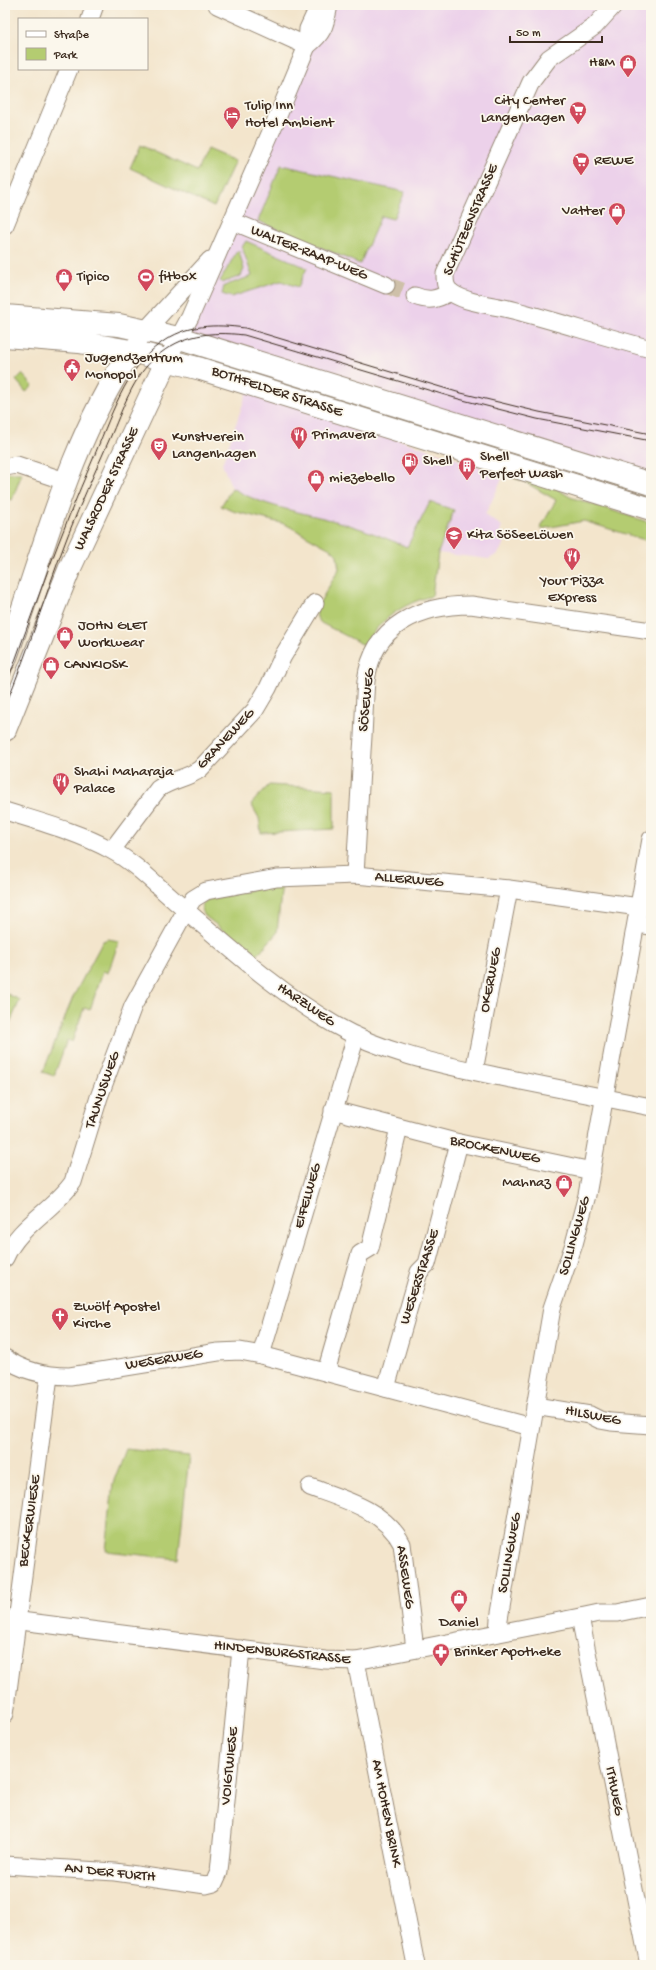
<svg xmlns="http://www.w3.org/2000/svg" width="656" height="1970" font-family="'Gochi Hand',sans-serif">
<rect width="100%" height="100%" fill="#fbf7ec"/>
<filter id="ink" filterUnits="userSpaceOnUse"><feTurbulence type="fractalNoise" baseFrequency=".025" numOctaves="2"/><feDisplacementMap in="SourceGraphic" scale="8" xChannelSelector="R" yChannelSelector="G"/><feConvolveMatrix kernelMatrix="1 2 1 2 8 2 1 2 1" color-interpolation-filters="sRGB"/></filter>
<filter id="wash" filterUnits="userSpaceOnUse"><feTurbulence type="fractalNoise" baseFrequency=".012" numOctaves="4" result="noise"/><feDisplacementMap in="SourceGraphic" scale="16" xChannelSelector="R" yChannelSelector="G"/><feGaussianBlur stdDeviation="0.9" result="paint"/><feColorMatrix in="noise" values="0 0 0 0 0 0 0 0 0 0 0 0 0 0 0 0 0 1.4 0 .05"/><feComposite in="paint" operator="in"/></filter>
<g filter="url(#wash)">
<rect width="100%" height="100%" fill="#f3e5cc"/>
<g fill="#ecd1ea">
<path d="M326,5H651V484L183,339Z"/>
<path d="M248,389L504,475L485,515L502,526L500,531L508,536L498,554L489,559L438,553L432,596L407,547L348,525L264,503L243,495L232,488L222,464Z"/>
</g>
<g fill="#b4cc71" stroke="#787b48">
<path d="M140,145L197,171L207,149L235,161L214,207L130,168Z"/>
<path d="M281,165L405,192L393,219L381,216L360,264L258,221Z"/>
<path d="M246,241L307,268L298,287L281,281L231,297L222,294L224,286L252,276L242,247Z"/>
<path d="M237,251H239L244,269L241,276L222,283L220,281Z"/>
<path d="M22,374L33,386L26,392L16,380Z"/>
<path d="M5,473H22L12,500L5,498Z"/>
<path d="M504,475L551,485L570,497L651,523V542L584,521L540,529L556,500L523,481Z"/>
<path d="M232,488C267,509 310,513 349,525C369,531 388,539 407,547L430,502L454,510L438,553L432,596C415,600 395,610 382,623C375,629 369,638 364,645L321,623L317,618L316,609L339,569L337,555L332,550L285,524L233,511L221,506Z"/>
<path d="M269,785L334,789V829L261,833L259,818L251,804Z"/>
<path d="M282,883L277,933L256,956L205,916C200,908 201,903 209,899Z"/>
<path d="M108,939L119,941L108,973L103,971L90,1010L84,1008L72,1042L67,1040L54,1076L43,1072L73,997L103,941Z"/>
<path d="M5,993L20,1000L5,1034Z"/>
<path d="M126,1449L189,1456L178,1559L106,1551L113,1483Z"/>
</g>
</g>
<g filter="url(#ink)">
<g fill="none" stroke-linecap="round" stroke-linejoin="round">
<path stroke="#cec0a9" stroke-width="17" stroke-dasharray="17 8" stroke-linecap="butt" d="M386,285L415,296"/>
<g stroke="#978875" stroke-width="19">
<g id="minor">
<path d="M217,5L307,46"/>
<path d="M614,5L595,26L549,58L531,82L445,274C445,282 445,288 452,293C469,304 494,305 513,310C559,322 605,337 651,349"/>
<path d="M90,19L95,5"/>
<path d="M307,46C324,33 325,25 329,5"/>
<path d="M232,221L386,285"/>
<path d="M5,225L69,69"/>
<path d="M415,296C430,302 437,299 451,292"/>
<path d="M131,351L146,330L210,260"/>
<path d="M167,360L190,317L277,118L307,46L308,29L315,14L322,5"/>
<path d="M5,467L17,465L65,481"/>
<path d="M5,811C40,822 78,832 111,850C135,863 156,885 176,902C227,945 276,991 335,1025C385,1054 444,1065 501,1077C551,1087 601,1097 651,1107"/>
<path d="M112,850L158,789C171,779 187,779 200,769L255,710L268,688L283,656L315,603"/>
<path d="M355,875C357,834 360,792 362,751C364,727 364,704 366,681C373,624 421,605 471,605L651,631"/>
<path d="M637,924L651,926"/>
<path d="M474,1071L509,889"/>
<path d="M333,1110L459,1143L592,1171"/>
<path d="M5,1258C19,1225 54,1210 73,1182L99,1097L133,1006L186,910L193,899L206,891L277,878L355,875L509,889L639,907"/>
<path d="M261,1355L356,1036"/>
<path d="M5,1358C24,1372 47,1376 70,1376L218,1352L240,1351L261,1355L531,1427"/>
<path d="M326,1372L360,1254L370,1248L399,1128"/>
<path d="M386,1388L419,1272L427,1264L459,1143"/>
<path d="M535,1406L590,1415L600,1420L611,1422L651,1425"/>
<path d="M310,1487C343,1499 385,1510 402,1544L415,1649"/>
<path d="M580,1617L649,1965"/>
<path d="M5,1619L325,1660L356,1661L580,1617L599,1613H617L651,1606"/>
<path d="M498,1633L499,1619L552,1308L574,1244L587,1195L651,839"/>
<path d="M356,1661L416,1965"/>
<path d="M5,1714L49,1376"/>
<path d="M5,1865L115,1872L206,1885L214,1883L219,1872L241,1649"/>
</g>
</g>
<g stroke="#978875" stroke-width="24">
<g id="major">
<path d="M5,316L119,325L183,339L651,484"/>
<path d="M5,336L79,342L131,351L201,369L651,509"/>
<path d="M5,660C43,555 68,445 131,351"/>
<path d="M5,730L69,570L167,360"/>
</g>
</g>
<use href="#minor" stroke="#fff" stroke-width="17"/>
<use href="#major" stroke="#fff" stroke-width="22"/>
<g stroke="#3b2a1e" stroke-width="1">
<path d="M5,689C33,611 60,534 93,459C109,421 126,367 161,343C187,324 215,324 245,328L457,392L539,412L651,434"/>
<path d="M5,706C29,650 46,592 68,535C81,502 96,470 110,438C122,411 133,376 156,357C182,334 211,331 244,335L455,398L537,419L651,441"/>
</g>
</g>
</g>
<defs>
<g id="shop-pin" transform="scale(0.9)"><path d="M0 17L-7.5 6A9.5 9.5 0 1 1 7.5 6Z" fill="#d1495b" stroke="#fbf7ec"/><path d="M-5-2.5h2.3a2.7 3.5 0 0 1 5.4 0H5L5.5 6h-11ZM-1.5-2.5h3a1.5 2.3 0 0 0-3 0Z" fill="#fff"/></g>
<g id="supermarket-pin" transform="scale(0.9)"><path d="M0 17L-7.5 6A9.5 9.5 0 1 1 7.5 6Z" fill="#d1495b" stroke="#fbf7ec"/><path d="M-6-5.5h2.5l.6 2H6L4.5 2H-2.5L-4.4-4H-6ZM-1.5 3.2a1.3 1.3 0 1 0 .1 0ZM3 3.2a1.3 1.3 0 1 0 .1 0Z" fill="#fff"/></g>
<g id="hotel-pin" transform="scale(0.9)"><path d="M0 17L-7.5 6A9.5 9.5 0 1 1 7.5 6Z" fill="#d1495b" stroke="#fbf7ec"/><path d="M-6-4.5h1.5V1H6V5H4.5V3h-9V5H-6ZM-4 0a1.8 1.8 0 1 1 3.6 0ZM.5 0V-2.5h3Q6-2.5 6 0Z" fill="#fff"/></g>
<g id="stadium-pin" transform="scale(0.9)"><path d="M0 17L-7.5 6A9.5 9.5 0 1 1 7.5 6Z" fill="#d1495b" stroke="#fbf7ec"/><path d="M0-5a6.5 5 0 1 0 0 10a6.5 5 0 1 0 0-10ZM-3.5-1.8h7v3.6h-7Z" fill="#fff"/></g>
<g id="civic-pin" transform="scale(0.9)"><path d="M0 17L-7.5 6A9.5 9.5 0 1 1 7.5 6Z" fill="#d1495b" stroke="#fbf7ec"/><path d="M-.6-6.5H3V-4.5H.6V-3L4-1V1h2V6H-6V1h2V-1L-.6-3ZM-1.2 2.5V6h2.4V2.5Z" fill="#fff"/></g>
<g id="restaurant-pin" transform="scale(0.9)"><path d="M0 17L-7.5 6A9.5 9.5 0 1 1 7.5 6Z" fill="#d1495b" stroke="#fbf7ec"/><path d="M-5-6h1v4h1v-4h1v4h1v-4h1v5L-1.5 .5V6h-2V.5L-5-1ZM5-6V6H3V1.5H1.5Q1.5-4 5-6Z" fill="#fff"/></g>
<g id="theatre-pin" transform="scale(0.9)"><path d="M0 17L-7.5 6A9.5 9.5 0 1 1 7.5 6Z" fill="#d1495b" stroke="#fbf7ec"/><path d="M-5-5.5Q0-4 5-5.5V0Q5 5 0 6Q-5 5-5 0ZM-3.3-2.5H-1v1.5H-3.3ZM1-2.5H3.3v1.5H1ZM-2.8 1Q0 5.5 2.8 1Z" fill="#fff"/></g>
<g id="fuel-pin" transform="scale(0.9)"><path d="M0 17L-7.5 6A9.5 9.5 0 1 1 7.5 6Z" fill="#d1495b" stroke="#fbf7ec"/><path d="M-5.5-6h7V0h2V4h1.3V-2.5L3-4.5l.8-.8L6-3V5H2.5V1h-1V6h-7ZM-4.2-4.7v3.2H.2V-4.7Z" fill="#fff"/></g>
<g id="building-pin" transform="scale(0.9)"><path d="M0 17L-7.5 6A9.5 9.5 0 1 1 7.5 6Z" fill="#d1495b" stroke="#fbf7ec"/><path d="M-4-6H4V6H1V3H-1V6H-4ZM-2.5-4.3h1.7v1.8h-1.7ZM.8-4.3h1.7v1.8H.8ZM-2.5-1h1.7V.8h-1.7ZM.8-1h1.7V.8H.8Z" fill="#fff"/></g>
<g id="school-pin" transform="scale(0.9)"><path d="M0 17L-7.5 6A9.5 9.5 0 1 1 7.5 6Z" fill="#d1495b" stroke="#fbf7ec"/><path d="M0-5L7-2L0 1L-7-2ZM-4 1L0 2.5L4 1V4Q0 6-4 4Z" fill="#fff"/></g>
<g id="church-pin" transform="scale(0.9)"><path d="M0 17L-7.5 6A9.5 9.5 0 1 1 7.5 6Z" fill="#d1495b" stroke="#fbf7ec"/><path d="M-1.2-6h2.4v3.5h3.3v2.4h-3.3V6h-2.4V-.1h-3.3v-2.4h3.3Z" fill="#fff"/></g>
<g id="pharmacy-pin" transform="scale(0.9)"><path d="M0 17L-7.5 6A9.5 9.5 0 1 1 7.5 6Z" fill="#d1495b" stroke="#fbf7ec"/><path d="M-2-6h4v4h4v4h-4v4h-4v-4h-4v-4h4Z" fill="#fff"/></g>
</defs>
<g fill-rule="evenodd">
<use href="#shop-pin" x="628" y="63"/>
<use href="#supermarket-pin" x="578" y="110"/>
<use href="#hotel-pin" x="232" y="115"/>
<use href="#supermarket-pin" x="581" y="161"/>
<use href="#shop-pin" x="617" y="211"/>
<use href="#shop-pin" x="64" y="277"/>
<use href="#stadium-pin" x="146" y="277"/>
<use href="#civic-pin" x="72" y="367"/>
<use href="#restaurant-pin" x="299" y="435"/>
<use href="#theatre-pin" x="159" y="446"/>
<use href="#fuel-pin" x="410" y="461"/>
<use href="#building-pin" x="467" y="466"/>
<use href="#shop-pin" x="316" y="478"/>
<use href="#school-pin" x="454" y="535"/>
<use href="#restaurant-pin" x="572" y="556"/>
<use href="#shop-pin" x="65" y="635"/>
<use href="#shop-pin" x="51" y="665"/>
<use href="#restaurant-pin" x="61" y="781"/>
<use href="#shop-pin" x="564" y="1183"/>
<use href="#church-pin" x="60" y="1316"/>
<use href="#shop-pin" x="459" y="1598"/>
<use href="#pharmacy-pin" x="441" y="1652"/>
</g>
<g text-anchor="middle" dominant-baseline="central" stroke-width="3.5" stroke-linejoin="round" paint-order="stroke">
<g font-size="15" fill="#3b2a1e" stroke="#fbf7ec" text-anchor="start">
<text x="615" y="63" text-anchor="end">H&amp;M</text>
<text x="565" y="101" text-anchor="end">City Center<tspan x="565" dy="17">Langenhagen</tspan></text>
<text x="245" y="106">Tulip Inn<tspan x="245" dy="17">Hotel Ambient</tspan></text>
<text x="594" y="161">REWE</text>
<text x="604" y="211" text-anchor="end">Vatter</text>
<text x="77" y="277">Tipico</text>
<text x="159" y="277">fitbox</text>
<text x="85" y="358">Jugendzentrum<tspan x="85" dy="17">Monopol</tspan></text>
<text x="312" y="435">Primavera</text>
<text x="172" y="437">Kunstverein<tspan x="172" dy="17">Langenhagen</tspan></text>
<text x="480" y="457">Shell<tspan x="480" dy="17">Perfect Wash</tspan></text>
<text x="423" y="461">Shell</text>
<text x="329" y="478">miezebello</text>
<text x="467" y="535">Kita SöSeeLöwen</text>
<text x="572" y="581" text-anchor="middle">Your Pizza<tspan x="572" dy="17">Express</tspan></text>
<text x="78" y="626">JOHN GLET<tspan x="78" dy="17">Workwear</tspan></text>
<text x="64" y="665">CANKIOSK</text>
<text x="74" y="772">Shahi Maharaja<tspan x="74" dy="17">Palace</tspan></text>
<text x="551" y="1183" text-anchor="end">Mahnaz</text>
<text x="73" y="1307">Zwölf Apostel<tspan x="73" dy="17">Kirche</tspan></text>
<text x="459" y="1623" text-anchor="middle">Daniel</text>
<text x="454" y="1652">Brinker Apotheke</text>
</g>
<g font-size="15" fill="#3b2a1e" stroke="#fbf7ec">
<text transform="translate(471 220) rotate(-67)">SCHÜTZENSTRASSE</text>
<text transform="translate(309 253) rotate(22)">WALTER-RAAP-WEG</text>
<text transform="translate(277 392) rotate(18)">BOTHFELDER STRASSE</text>
<text transform="translate(107 489) rotate(-65)">WALSRODER STRASSE</text>
<text transform="translate(367 700) rotate(-84)">SÖSEWEG</text>
<text transform="translate(226 739) rotate(-47)">GRANEWEG</text>
<text transform="translate(409 880) rotate(5)">ALLERWEG</text>
<text transform="translate(491 980) rotate(-79)">OKERWEG</text>
<text transform="translate(306 1005) rotate(34)">HARZWEG</text>
<text transform="translate(103 1090) rotate(-71)">TAUNUSWEG</text>
<text transform="translate(495 1150) rotate(12)">BROCKENWEG</text>
<text transform="translate(308 1196) rotate(-74)">EIFELWEG</text>
<text transform="translate(575 1236) rotate(-74)">SOLLINGWEG</text>
<text transform="translate(420 1277) rotate(-72)">WESERSTRASSE</text>
<text transform="translate(164 1360) rotate(-9)">WESERWEG</text>
<text transform="translate(593 1416) rotate(11)">HILSWEG</text>
<text transform="translate(30 1521) rotate(-82)">BECKERWIESE</text>
<text transform="translate(510 1553) rotate(-80)">SOLLINGWEG</text>
<text transform="translate(405 1577) rotate(82)">ASSEWEG</text>
<text transform="translate(282 1653) rotate(6)">HINDENBURGSTRASSE</text>
<text transform="translate(230 1766) rotate(-84)">VOIGTWIESE</text>
<text transform="translate(614 1791) rotate(79)">ITHWEG</text>
<text transform="translate(386 1813) rotate(79)">AM HOHEN BRINK</text>
<text transform="translate(110 1873) rotate(6)">AN DER FURTH</text>
</g>
</g>
<rect width="656" height="1970" fill="none" stroke="#fbf7ec" stroke-width="20"/>
<rect x="18" y="18" width="130" height="52" fill="#fbf7ec" stroke="#aea59a"/>
<rect x="26" y="31" width="20" height="6" fill="#ffffff" stroke="#aea59a"/>
<text x="54" y="38" font-size="12" fill="#3b2a1e">Straße</text>
<rect x="26" y="48" width="20" height="12" fill="#b4cc71" stroke="#aea59a"/>
<text x="54" y="58" font-size="12" fill="#3b2a1e">Park</text>
<path d="M510 36v6h92v-6" fill="none" stroke="#3b2a1e" stroke-width="2"/>
<text x="516" y="36" font-size="12" fill="#3b2a1e" stroke="#fbf7ec" stroke-width="3" paint-order="stroke">50 m</text>
</svg>
